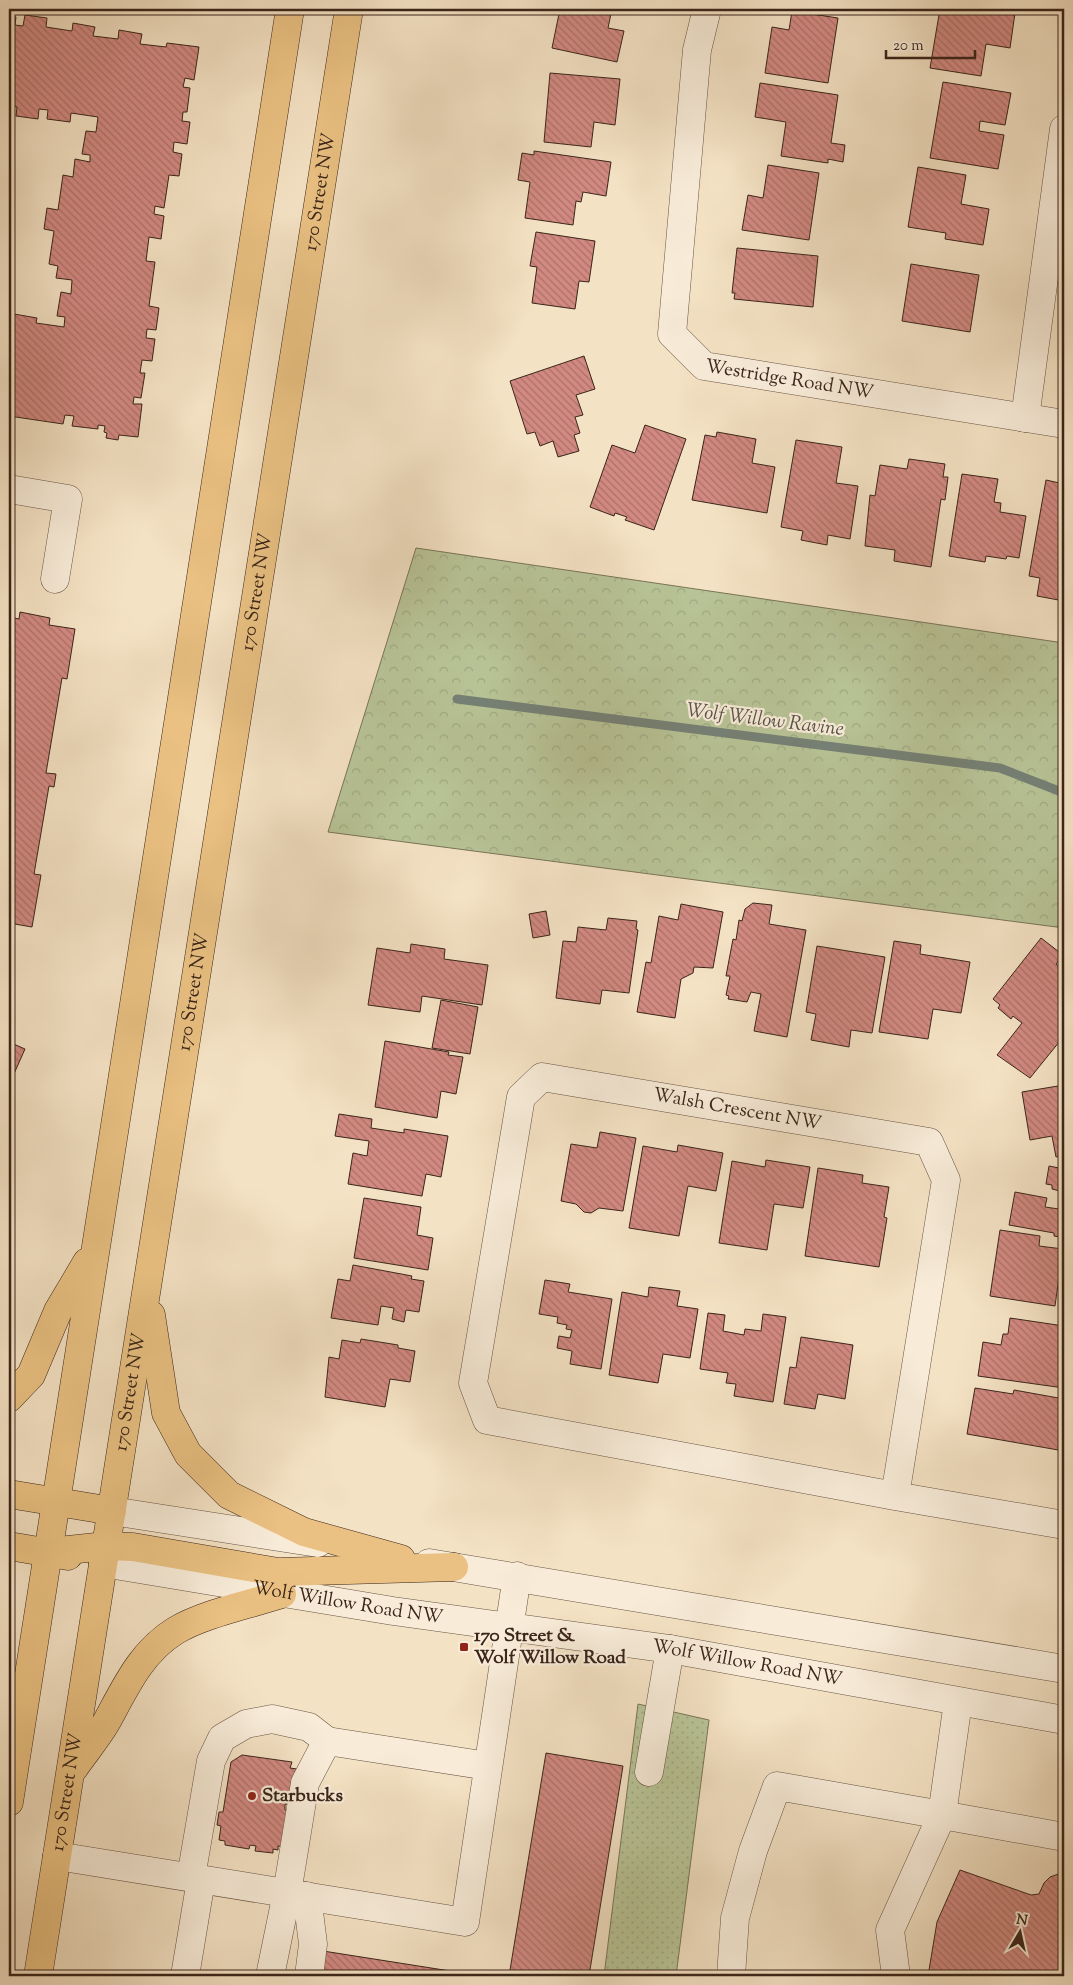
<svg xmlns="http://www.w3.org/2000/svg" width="1073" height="1985" font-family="'Sorts Mill Goudy',serif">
<defs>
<pattern id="forest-crowns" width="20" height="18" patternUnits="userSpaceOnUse" patternTransform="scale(1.25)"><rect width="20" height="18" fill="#b8c497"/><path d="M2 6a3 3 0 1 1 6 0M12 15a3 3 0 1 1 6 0" fill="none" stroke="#9fa882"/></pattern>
<pattern id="park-dots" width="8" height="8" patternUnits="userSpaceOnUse" patternTransform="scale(1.25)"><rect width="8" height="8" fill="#b8c497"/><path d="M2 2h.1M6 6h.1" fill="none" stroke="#9fa882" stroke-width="1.8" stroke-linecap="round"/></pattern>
<pattern id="building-back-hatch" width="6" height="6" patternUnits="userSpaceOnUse" patternTransform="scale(1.25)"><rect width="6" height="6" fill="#d28981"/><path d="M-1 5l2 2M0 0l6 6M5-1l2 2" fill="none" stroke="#ab7069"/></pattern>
</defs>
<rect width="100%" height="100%" fill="#f4e2c4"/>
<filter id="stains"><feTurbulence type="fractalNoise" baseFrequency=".004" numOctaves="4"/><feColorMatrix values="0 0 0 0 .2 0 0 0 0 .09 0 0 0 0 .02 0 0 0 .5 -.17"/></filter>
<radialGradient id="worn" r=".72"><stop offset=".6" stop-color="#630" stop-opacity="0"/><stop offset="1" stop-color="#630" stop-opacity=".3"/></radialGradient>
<path fill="url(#forest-crowns)" stroke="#797458" d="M416,548L1064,643V928L328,832Z"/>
<path fill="url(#park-dots)" stroke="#797458" d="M638,1704L709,1720L676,1976H604Z"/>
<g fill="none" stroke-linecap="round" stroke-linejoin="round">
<path stroke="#758176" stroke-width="9" d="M457,699L1000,768L1064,793"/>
</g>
<g fill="url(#building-back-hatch)" stroke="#3a251a">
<path d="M560,9H612L608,28L624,31L617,62L552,48Z"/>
<path d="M940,9H989L1015,13L1010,48L986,44L981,76L930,68Z"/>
<path d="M792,11L838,18L828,83L765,73L772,27L789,30Z"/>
<path d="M25,15L47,18L46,27L72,31L73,23L95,27L93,36L118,39L119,30L142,34L140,44L166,47L167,43L199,47L194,80L185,78L183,87L190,88L187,112H183L182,121L190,122L187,144L174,142L173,152L182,154L179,176L169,175L164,208L155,206L154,214L164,216L161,239L149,237L146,261L155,262L149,306L159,308L156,330L147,329L146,338L155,339L152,361L142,360L140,373H145L141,398L134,397L133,404H142L138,437L119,435L118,440L106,438L107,433L104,432L105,426L98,425V429L72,426L74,416L65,415L63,424L9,416V320H13L14,314L37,318L36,323L64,327L65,317L57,316L61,292L71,294L72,280L56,278L58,266L49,264L54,231L44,229L47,208L58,210L63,175L73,177L75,159L90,162V155L82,154L86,131L96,132L98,117L71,113L70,122L47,119L48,110L39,109L38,119L16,116L17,107L9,105V16L16,17L15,25L23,26Z"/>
<path d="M550,73L620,79L615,125L594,122L591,147L544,142Z"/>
<path d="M943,82L1011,93L1005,125L980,121L979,131L1004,135L998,169L930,158Z"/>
<path d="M760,83L838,95L831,143L845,145L843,162L828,159V163L781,156L786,122L755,117Z"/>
<path d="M534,151L611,162L606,196L583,192L581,202L576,201L573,225L525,218L530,182L518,180L522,153L534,155Z"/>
<path d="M768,165L819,173L809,240L742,230L748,195L763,198Z"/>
<path d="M918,167L966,175L961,204L989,209L983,245L945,239L946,233L908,227Z"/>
<path d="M536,232L595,241L589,282L579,281L575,309L532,303L537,267L530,266Z"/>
<path d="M737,248L818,256L813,307L734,299L735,293H732Z"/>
<path d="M911,264L979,275L970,332L902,321Z"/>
<path d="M584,356L595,389L576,395L583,415L575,417L580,433L574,435L579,451L558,457L553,441L540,446L535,432L527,434L510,381Z"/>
<path d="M645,425L686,439L654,530L625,520L627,517L615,513L614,516L590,507L612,445L635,453Z"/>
<path d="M717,432L756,439L752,463L775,467L767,513L692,500L705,435L716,437Z"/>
<path d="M796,440L842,447L836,483L858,486L850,539L828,535L827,545L801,540L803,531L781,527Z"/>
<path d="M909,459L945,464L943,477H948L945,500L941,499L931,567L894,561L895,550L865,546L870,495L875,496L880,465L907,469Z"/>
<path d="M962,474L998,479L994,502L1001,503L1000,512L1026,516L1019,558L1007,556L1006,559L986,556L985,562L949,556Z"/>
<path d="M1046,480L1064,484V601L1037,596L1040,578L1029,576Z"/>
<path d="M20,612L50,618L49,625L75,629L67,679L62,678L46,773L56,774L54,787L49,786L34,874L41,875L32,927L9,923V617L19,619Z"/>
<path d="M753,903L772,905L769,924L806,930L787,1037L754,1031L761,994L751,992L747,1002L728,999L729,996L726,995L730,976H726L733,939L736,940L739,920L742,921L745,909Z"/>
<path d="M681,904L723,912L713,968L694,967L693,973L681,979L675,1018L637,1012L646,962L651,963L659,916L678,920Z"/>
<path d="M546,911L550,935L533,938L529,914Z"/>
<path d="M608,918L637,921L636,929L638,930L629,993L602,990L600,1004L556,998L563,941L576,942L578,927L606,930Z"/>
<path d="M1041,938L1063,955L1056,964L1064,970V1036L1030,1078L997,1055L1022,1023L1013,1016L1011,1019L998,1008L1000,1005L993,999Z"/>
<path d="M894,941L921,945L920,954L970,962L961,1013L933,1009L928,1039L879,1032Z"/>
<path d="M411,944L445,949L444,959L488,965L482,1005L422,996L420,1012L368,1005L377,948L410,953Z"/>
<path d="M817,946L885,957L872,1033L851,1030L849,1047L811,1040L816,1014L806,1012Z"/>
<path d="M441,1000L478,1007L470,1054L432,1048Z"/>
<path d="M385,1041L449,1052L448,1055L463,1057L456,1094L441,1091L437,1118L375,1107Z"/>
<path d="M9,1042L25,1049L9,1085Z"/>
<path d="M1064,1085V1155L1056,1157L1052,1136L1030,1140L1022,1092Z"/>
<path d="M339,1114L372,1119L371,1128L404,1133V1129L448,1136L441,1177L426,1174L422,1196L348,1184L353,1153L367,1156L369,1141L335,1136Z"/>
<path d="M600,1132L636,1138L623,1211L599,1208L591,1213L584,1212L576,1204L561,1201L571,1144L597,1148Z"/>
<path d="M678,1145L723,1153L716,1191L688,1186L679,1236L629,1228L643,1146L677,1152Z"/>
<path d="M766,1160L810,1167L803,1208L774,1204L767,1250L719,1243L732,1161L765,1167Z"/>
<path d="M1049,1166L1064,1169V1196L1059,1195L1060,1191L1052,1189V1185L1046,1184Z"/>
<path d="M818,1168L863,1175L862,1183L889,1187L884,1217L887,1218L879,1267L805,1256Z"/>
<path d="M1015,1192L1047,1198L1045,1207L1059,1209L1060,1206L1064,1207V1238L1054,1236V1233L1009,1225Z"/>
<path d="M364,1198L421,1207L417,1235L433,1238L428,1270L354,1258Z"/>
<path d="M1000,1230L1040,1236L1039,1246L1063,1249L1055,1306L990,1296Z"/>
<path d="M353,1265L412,1276L411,1279L424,1281L419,1312L406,1310L404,1322L392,1319L394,1308L381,1306L378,1325L331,1318L338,1279L350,1281Z"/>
<path d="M545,1280L570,1284L568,1292L612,1299L601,1369L570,1364L572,1351L557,1348L559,1336L570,1338L572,1330L566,1329L567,1325L557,1323L558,1317L539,1314Z"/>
<path d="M649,1287L680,1291L677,1306L698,1309L690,1358L663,1354L658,1383L609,1375L622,1292L648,1297Z"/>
<path d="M708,1313L725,1315L723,1331L744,1335L745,1329L761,1331L763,1314L786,1317L773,1402L734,1396L736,1384L726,1383L728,1373L700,1369Z"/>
<path d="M1010,1318L1064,1326V1388L978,1376L983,1342L1001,1345L1003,1334H1008Z"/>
<path d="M801,1337L853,1345L845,1399L818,1394L815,1409L784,1404L790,1367L796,1368Z"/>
<path d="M361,1339L398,1345V1348L415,1351L410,1382L390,1379L385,1407L325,1397L329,1357L339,1359L342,1340L360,1343Z"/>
<path d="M975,1388L1013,1394L1014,1390L1064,1399V1451L967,1434Z"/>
<path d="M546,1753L623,1766L589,1976H509Z"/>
<path d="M242,1755L292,1762L290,1768L297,1769L292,1805L285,1804V1810H290L285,1847L278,1846V1850L273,1849V1853L255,1851L256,1846L250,1845L249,1849L225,1845V1841L219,1840L221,1826L217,1825L219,1812H223L231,1762Z"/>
<path d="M960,1870L1031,1895L1039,1894L1044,1883L1050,1877L1064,1872V1976H928L937,1922Z"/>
<path d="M323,1951L482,1976H319Z"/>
</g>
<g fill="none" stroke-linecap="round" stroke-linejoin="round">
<g stroke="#685444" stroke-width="29">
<g id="minor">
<path id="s1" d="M707,9L697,50L672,334L704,366L1064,424"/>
<path d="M1025,418L1064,129"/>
<path d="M9,489L68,499L55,579"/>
<path d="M895,1496L946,1180L929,1142L542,1077L521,1097L473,1383L487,1420L895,1496L1064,1525"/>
<path d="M112,1511L318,1543"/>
<path id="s2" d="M103,1563L393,1611L670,1649L1064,1720"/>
<path d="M429,1563L1064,1669"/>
<path d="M958,1702L942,1815L1064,1837"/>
<path d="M649,1772L670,1649"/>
<path d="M57,1856L465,1922L517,1576"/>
<path d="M191,1877L211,1761L222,1738L246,1724L272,1719L309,1727L327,1741"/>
<path d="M307,1896L313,1944L309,1976"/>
<path d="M185,1976L201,1880"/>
<path d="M270,1976L287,1893L305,1783L327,1741L488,1766"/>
<path d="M731,1976L735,1918L753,1851L777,1786L942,1815L890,1930L896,1976"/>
</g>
</g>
<g stroke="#3a251a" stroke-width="29">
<g id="major">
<path d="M151,1315L166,1413L188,1454L229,1495L304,1532L401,1559"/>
<path d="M9,1398L31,1375L58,1311L87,1262"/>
<path d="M9,1494L112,1511"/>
<path d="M9,1546L68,1556"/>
<path d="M49,1552L106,1546L133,1547L278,1572L454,1567"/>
<path d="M74,1768C85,1752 98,1737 107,1721C125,1688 141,1652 175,1631C202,1614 251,1604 282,1594"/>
<path d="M9,1802L290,9"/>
<path id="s3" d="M38,1976L349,9"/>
</g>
</g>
<use href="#minor" stroke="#f8ecd9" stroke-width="28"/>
<use href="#major" stroke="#eac182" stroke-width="28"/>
</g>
<g fill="#8f2418" stroke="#f8ecd9" stroke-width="2">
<rect x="459" y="1642" width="10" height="10" rx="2.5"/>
<circle cx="252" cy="1796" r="5"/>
</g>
<g text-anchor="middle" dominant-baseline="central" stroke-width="4.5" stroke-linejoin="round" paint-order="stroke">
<g font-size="19" fill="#3a251a" stroke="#f8ecd9">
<text stroke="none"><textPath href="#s3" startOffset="1806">170 Street NW</textPath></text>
<text stroke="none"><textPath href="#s1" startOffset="459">Westridge Road NW</textPath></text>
<text stroke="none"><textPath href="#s3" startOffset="1401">170 Street NW</textPath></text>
<text stroke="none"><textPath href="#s3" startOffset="996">170 Street NW</textPath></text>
<text transform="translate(737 1110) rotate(10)">Walsh Crescent NW</text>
<text stroke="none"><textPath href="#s3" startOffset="591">170 Street NW</textPath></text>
<text stroke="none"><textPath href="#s2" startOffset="248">Wolf Willow Road NW</textPath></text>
<text stroke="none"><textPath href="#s2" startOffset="652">Wolf Willow Road NW</textPath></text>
<text stroke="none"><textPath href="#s3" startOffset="186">170 Street NW</textPath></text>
</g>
<g font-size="19" font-weight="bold" fill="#3a251a" stroke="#f8ecd9" text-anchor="start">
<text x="474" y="1636">170 Street &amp;<tspan x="474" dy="22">Wolf Willow Road</tspan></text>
<text x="262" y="1796">Starbucks</text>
</g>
<g font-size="20" font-style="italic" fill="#575348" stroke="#f8ecd9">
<text transform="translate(765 721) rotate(7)">Wolf Willow Ravine</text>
</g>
</g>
<rect width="1073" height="1985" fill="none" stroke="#f4e2c4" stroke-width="30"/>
<rect x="10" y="10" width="1053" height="1965" fill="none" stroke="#3a251a" stroke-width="2.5"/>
<rect x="15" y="15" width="1043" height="1955" fill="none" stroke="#3a251a"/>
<g transform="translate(1020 1932) rotate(9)" stroke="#f8ecd9" stroke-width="4" paint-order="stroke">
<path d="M0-4L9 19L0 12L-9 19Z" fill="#3a251a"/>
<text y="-8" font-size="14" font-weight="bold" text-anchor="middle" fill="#3a251a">N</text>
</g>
<path d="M886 50v8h89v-8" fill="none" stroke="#3a251a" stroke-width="2.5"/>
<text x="893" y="50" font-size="15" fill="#3a251a" stroke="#f8ecd9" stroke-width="4" paint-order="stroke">20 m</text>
<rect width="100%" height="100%" filter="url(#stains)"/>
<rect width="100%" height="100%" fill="url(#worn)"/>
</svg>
